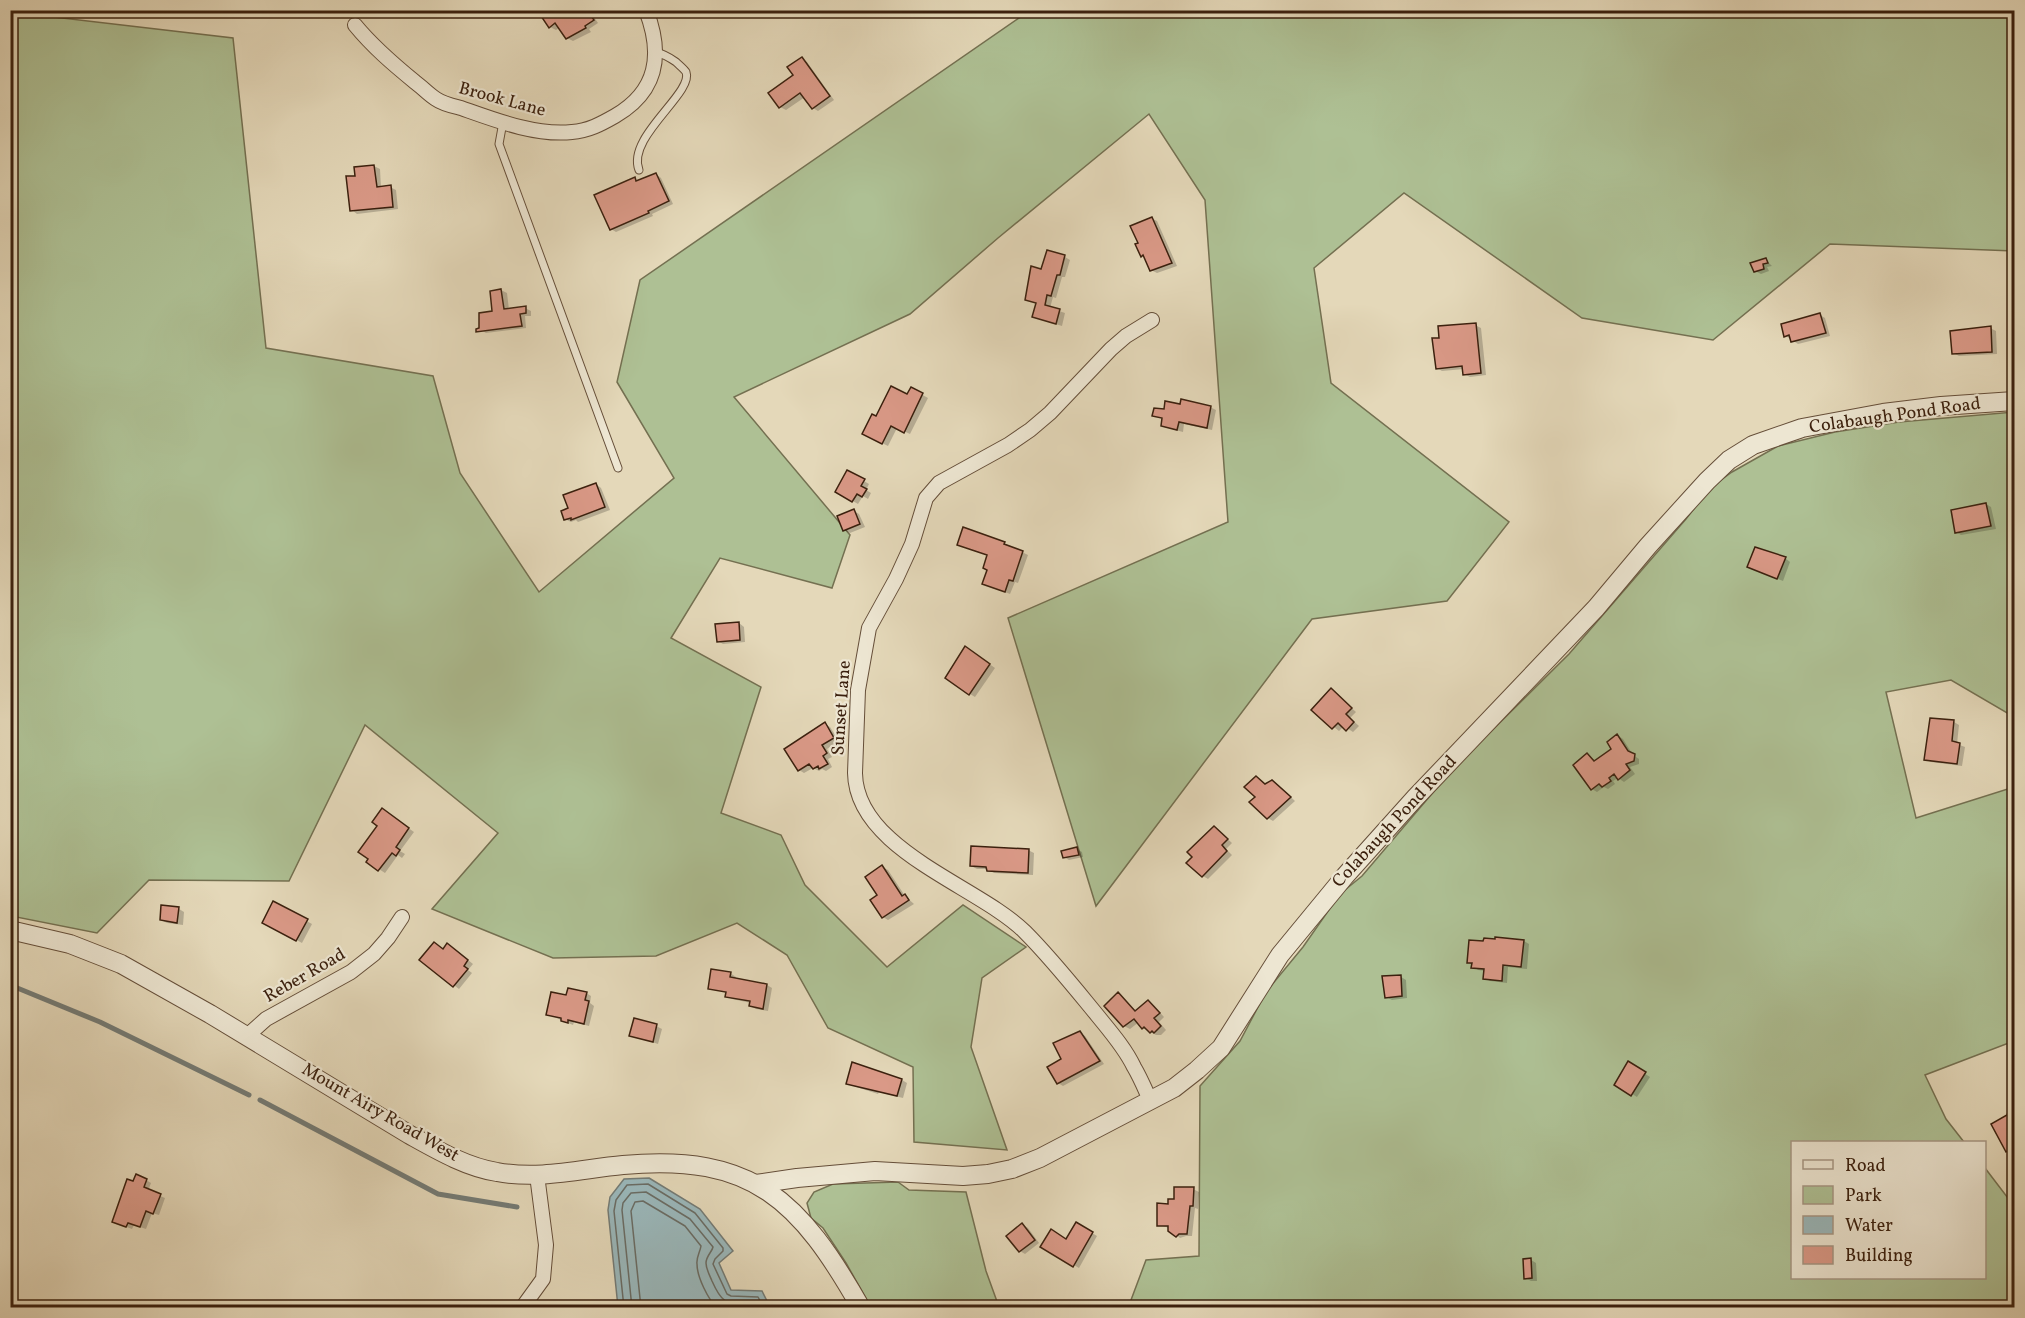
<svg xmlns="http://www.w3.org/2000/svg" width="2025" height="1318" font-family="Vollkorn,serif">
<rect width="100%" height="100%" fill="#e4d8b9"/>
<filter id="stains"><feTurbulence type="fractalNoise" baseFrequency=".00333" numOctaves="4"/><feColorMatrix values="0 0 0 0 .2 0 0 0 0 .09 0 0 0 0 .02 0 0 0 .5 -.17"/></filter>
<radialGradient id="worn" r=".72"><stop offset=".6" stop-color="#630" stop-opacity="0"/><stop offset="1" stop-color="#630" stop-opacity=".3"/></radialGradient>
<g fill="#aec094" stroke="#747051" stroke-width="1.5">
<path d="M1029,11H2014V251L1830,244L1713,340L1582,318L1404,193L1314,268L1331,383L1509,522L1447,601L1312,619L1096,906L1008,618L1228,522L1205,200L1149,114L998,238L910,314L734,397L850,535L832,588L720,558L671,638L761,687L721,813L781,835L805,885L887,967L963,905L1026,947L982,978L971,1047L1007,1150L914,1142L913,1067L828,1028L787,955L737,923L656,956L553,958L432,909L498,833L365,725L289,881L149,880L97,933L11,916V12L233,38L266,348L433,376L460,473L539,592L674,478L617,382L640,280Z"/>
<path d="M2014,412V593L2008,597L2009,626L2014,631V717L1951,680L1886,692L1916,818L2014,787V1041L1925,1075L1946,1119L1964,1142H1792V1278H1984L1985,1168L2014,1206V1307L1128,1308L1146,1260L1199,1256L1200,1086L1240,1041L1266,992L1303,947L1340,894L1362,876L1453,769L1569,654L1686,519L1710,488L1732,472L1778,446L1835,432L1899,422Z"/>
<path d="M898,1182L909,1190L966,1192L986,1271L999,1307H871L846,1263L823,1228L811,1218L807,1203L814,1192L833,1184Z"/>
</g>
<path fill="#9ab7ba" stroke="#747b75" stroke-width="1.5" d="M649,1178L700,1209L733,1251L719,1263L731,1290L762,1291L770,1307H618L608,1210L610,1197L624,1179Z"/>
<g fill="#0003">
<path d="M539,10H589L598,23L589,29L591,32L573,41L567,38L560,27L556,30L550,27Z"/>
<path d="M802,59L807,62L834,100L818,111L813,108L805,97L786,110L780,107Z"/>
<path d="M374,166L380,169L381,188L390,187L396,190L398,209L357,214L352,210L357,177Z"/>
<path d="M656,174L661,178L673,204L652,214L653,216L616,232L611,229L634,179L639,182Z"/>
<path d="M1151,218L1157,221L1177,266L1157,273L1151,270L1146,258L1142,256L1140,244Z"/>
<path d="M1065,257L1070,260L1065,277H1062L1056,298L1053,297L1050,308L1065,313L1062,326L1033,317L1037,303L1027,299L1042,271Z"/>
<path d="M1766,260L1772,266L1767,267L1769,271L1761,274L1755,271Z"/>
<path d="M501,290L507,293L509,310L525,308L531,311V316H525L526,328L486,333L481,330L494,312Z"/>
<path d="M1820,315L1825,318L1830,336L1798,344L1786,336Z"/>
<path d="M1475,325L1481,328L1486,375L1470,377L1464,374V369L1442,371L1437,368L1441,339Z"/>
<path d="M1990,328L1996,331L1997,354L1959,356L1953,353Z"/>
<path d="M912,389L928,398L910,434L897,428L888,446L864,434L877,418L908,396Z"/>
<path d="M1210,407L1216,410L1212,430L1184,424L1183,432L1168,428L1163,425L1164,419L1154,415Z"/>
<path d="M848,472L869,484L866,490L871,493L868,499L863,496L858,504L837,492Z"/>
<path d="M596,484L601,488L610,510L578,522L576,520L571,522L565,519L570,509Z"/>
<path d="M1986,504L1991,507L1996,529L1961,535L1956,532Z"/>
<path d="M854,511L859,514L865,527L850,533L844,530Z"/>
<path d="M1004,543L1028,555L1018,583L1015,582L1010,594L989,586V555Z"/>
<path d="M1785,558L1790,562L1783,581L1754,570Z"/>
<path d="M739,623L744,627L745,642L723,644L718,641Z"/>
<path d="M971,651L995,668L975,697L970,694Z"/>
<path d="M1331,690L1356,712L1350,718L1359,726L1353,732L1344,726L1339,731L1313,710Z"/>
<path d="M1954,722L1959,725L1957,744L1965,747L1962,766L1931,762L1925,759Z"/>
<path d="M825,724L830,727L839,741L827,749L832,757L828,759L832,767L826,771L822,769L819,771L813,768L804,773L799,770Z"/>
<path d="M1617,735L1623,739L1633,755L1639,759V764L1630,767L1635,774L1624,782L1618,778L1613,781L1615,784L1608,789L1604,787L1597,792L1592,789L1588,755L1596,761L1613,749Z"/>
<path d="M1256,778L1266,785L1272,781L1277,784L1295,801L1273,821L1268,818L1257,797Z"/>
<path d="M387,813L414,832L400,851L405,854L402,858L398,855L385,873L368,862Z"/>
<path d="M1219,831L1232,843L1226,849L1232,855L1208,879L1203,876Z"/>
<path d="M1077,849L1082,852L1083,857L1069,860L1064,857Z"/>
<path d="M1028,850L1034,853L1033,875L994,873L988,869H977L971,866Z"/>
<path d="M882,867L888,870L905,896L914,904L888,920L883,917L879,896Z"/>
<path d="M274,903L312,924L302,943L264,922Z"/>
<path d="M163,907L179,909L184,912L183,925L167,923L161,920Z"/>
<path d="M1524,941L1529,944L1527,969L1508,967L1507,983L1490,981L1485,978V971L1478,970L1468,962Z"/>
<path d="M453,948L473,964L468,970L472,973L459,989L421,960Z"/>
<path d="M730,973L736,977L735,980L767,985L772,988L768,1011L756,1009L750,1006L751,1003L732,999L727,996V993L709,988Z"/>
<path d="M1401,977L1406,980L1407,998L1392,1000L1386,997Z"/>
<path d="M586,993L591,996L590,1003L594,1006L589,1026L574,1022L573,1025L568,1023L547,1014L568,997Z"/>
<path d="M1118,994L1137,1012L1148,1001L1153,1005L1164,1017L1159,1022L1166,1030L1161,1035H1156L1143,1028L1139,1022L1130,1029L1124,1026L1106,1006Z"/>
<path d="M656,1026L662,1029L658,1044L631,1035Z"/>
<path d="M1080,1033L1085,1036L1104,1064L1063,1086L1058,1083Z"/>
<path d="M1628,1063L1650,1077L1637,1097L1616,1084Z"/>
<path d="M902,1080L907,1083L903,1098L879,1092L878,1094L847,1084Z"/>
<path d="M2011,1109L2014,1110V1153L2012,1154L2007,1151L2008,1116Z"/>
<path d="M146,1180L151,1183L148,1191L165,1198L159,1215L152,1213L146,1229L134,1225L132,1229L119,1224L134,1183Z"/>
<path d="M1193,1189L1199,1192L1198,1209L1195,1208L1192,1236H1186L1180,1238L1169,1228L1159,1225L1170,1206Z"/>
<path d="M1077,1224L1097,1236L1079,1268L1042,1246L1067,1241Z"/>
<path d="M1023,1225L1028,1228L1039,1243L1025,1254L1020,1251Z"/>
<path d="M1531,1260L1536,1263L1537,1281H1531L1525,1278Z"/>
</g>
<g fill="none" stroke-linecap="round" stroke-linejoin="round">
<g stroke="#6a6c64" stroke-width="1.5">
<path d="M624,1308L614,1211L616,1200L627,1185L648,1184L695,1213L723,1248V1251L715,1259L713,1264L727,1294L731,1296L758,1297L764,1308"/>
<path d="M632,1308L622,1210L623,1203L631,1193L646,1192L690,1219L713,1247C712,1252 706,1256 706,1263C706,1269 710,1276 712,1281C723,1306 727,1303 752,1304L755,1308"/>
<path d="M641,1308L631,1211L635,1202L643,1201L685,1226L701,1246C700,1252 696,1258 697,1264C697,1277 708,1299 717,1308"/>
</g>
<g stroke="#747b75" stroke-width="5">
<path d="M10,985L100,1022L249,1095"/>
<path d="M260,1100L438,1194L517,1207"/>
</g>
</g>
<g fill="#da9987" stroke="#3b200e" stroke-width="1.5">
<path d="M537,10H587L594,20L585,26L586,28L566,39L555,23L549,28Z"/>
<path d="M802,57L830,96L812,109L800,93L779,108L768,93L793,75L787,67Z"/>
<path d="M374,165L377,187L391,185L393,207L350,211L346,176H355L354,167Z"/>
<path d="M656,173L669,201L648,211L649,213L610,230L594,195L635,177L636,181Z"/>
<path d="M1152,217L1172,263L1150,271L1143,255L1141,257L1135,244L1138,243L1130,226Z"/>
<path d="M1047,250L1065,255L1060,275H1057L1051,296L1047,295L1045,305L1060,309L1056,324L1032,317L1036,303L1025,300L1031,266L1041,269Z"/>
<path d="M1766,258L1768,263L1763,264L1764,269L1754,272L1750,263Z"/>
<path d="M501,289L504,309L526,306V313L520,314L522,326L476,332V329L479,328V313L492,311L490,291Z"/>
<path d="M1820,313L1826,333L1791,342L1789,335L1784,337L1781,324Z"/>
<path d="M1476,323L1481,373L1463,375L1462,366L1436,369L1432,338H1439L1438,326Z"/>
<path d="M1991,326L1992,352L1952,354L1950,331Z"/>
<path d="M891,386L907,394L911,387L923,393L904,433L891,426L882,444L862,434L872,414L876,416Z"/>
<path d="M1181,399L1211,406L1207,428L1179,422L1177,430L1161,426L1162,418L1152,416L1154,408L1164,409L1165,401L1180,404Z"/>
<path d="M847,470L865,479L861,486L867,489L862,497L857,494L852,502L835,492Z"/>
<path d="M596,483L605,507L571,520V518L564,520L561,511L568,508L563,495Z"/>
<path d="M1986,503L1991,526L1955,533L1951,510Z"/>
<path d="M854,509L860,524L843,531L837,516Z"/>
<path d="M963,527L1005,542L1004,544L1023,551L1013,581L1009,580L1005,592L982,584L987,570L983,568L987,555L957,545Z"/>
<path d="M1755,547L1786,557L1777,579L1747,567Z"/>
<path d="M739,622L740,640L717,642L715,624Z"/>
<path d="M965,646L990,664L969,695L945,678Z"/>
<path d="M1331,688L1352,708L1346,714L1354,722L1346,731L1338,723L1332,729L1311,710Z"/>
<path d="M1930,718L1954,720L1952,741L1960,743L1957,764L1924,760Z"/>
<path d="M825,722L834,738L822,745L827,753L823,756L828,764L819,769L818,766L813,769L809,764L798,771L784,749Z"/>
<path d="M1617,734L1628,751L1635,754L1634,761L1626,764L1630,770L1618,780L1614,774L1609,778L1611,781L1602,787L1599,784L1591,790L1573,765L1587,753L1594,761L1611,749L1607,742Z"/>
<path d="M1256,776L1265,784L1272,780L1291,797L1267,819L1249,802L1255,797L1244,787Z"/>
<path d="M382,808L409,828L396,847L400,850L396,856L392,853L378,871L366,862L368,859L358,852L377,826L372,822Z"/>
<path d="M1214,826L1228,839L1222,845L1227,851L1202,877L1186,863L1192,857L1187,852Z"/>
<path d="M971,846L1029,849L1028,873L987,871L986,867L970,866Z"/>
<path d="M1077,847L1079,855L1063,858L1061,851Z"/>
<path d="M882,865L902,896L905,894L909,900L882,918L870,900L877,895L865,877Z"/>
<path d="M273,901L308,919L296,941L262,923Z"/>
<path d="M161,905L179,907L177,923L160,920Z"/>
<path d="M1495,937L1524,940L1521,967L1503,965L1502,981L1483,979L1484,969L1471,968L1472,963H1467L1469,940L1483,941L1484,938L1495,939Z"/>
<path d="M434,942L443,949L447,943L468,960L464,966L468,969L453,987L419,960Z"/>
<path d="M711,969L731,972L730,977L767,984L763,1009L749,1006L750,1001L725,997L726,992L708,989Z"/>
<path d="M1401,975L1402,996L1385,998L1382,976Z"/>
<path d="M568,988L587,992L585,1000L589,1001L584,1024L568,1020V1023L561,1021V1018L546,1015L551,992L566,995Z"/>
<path d="M1118,992L1135,1011L1148,1000L1160,1013L1154,1018L1161,1026L1154,1033L1152,1031L1150,1033L1144,1027L1142,1029L1134,1019L1123,1027L1104,1006Z"/>
<path d="M634,1018L657,1024L653,1042L629,1036Z"/>
<path d="M1080,1031L1100,1061L1057,1084L1047,1067L1061,1059L1053,1043Z"/>
<path d="M1628,1061L1646,1072L1631,1096L1614,1085Z"/>
<path d="M852,1062L902,1079L897,1096L846,1084Z"/>
<path d="M2010,1107L2014,1108V1147L2006,1152L1991,1124L2007,1115Z"/>
<path d="M136,1174L147,1179L144,1187L161,1194L153,1214L146,1211L140,1227L128,1223L126,1227L112,1222L127,1179L133,1181Z"/>
<path d="M1174,1187H1194L1193,1206H1190L1187,1234H1179L1176,1237L1168,1231V1226H1157V1203L1168,1204V1199H1174Z"/>
<path d="M1076,1222L1093,1232L1073,1267L1040,1247L1051,1229L1066,1239Z"/>
<path d="M1022,1223L1035,1240L1019,1252L1006,1236Z"/>
<path d="M1531,1258L1532,1278L1524,1279L1523,1259Z"/>
</g>
<g fill="none" stroke-linecap="round" stroke-linejoin="round">
<g stroke="#654e39" stroke-width="9">
<g id="service">
<path d="M503,122L499,144L618,468"/>
<path d="M639,170C626,137 694,93 686,72C684,69 679,65 676,62C669,57 664,54 655,52"/>
</g>
</g>
<g stroke="#654e39" stroke-width="16">
<g id="minor">
<path d="M355,25C373,47 393,64 415,82C422,87 428,94 436,99C443,104 453,106 461,108C495,120 536,136 572,132C588,131 601,124 615,116C658,91 663,54 646,10"/>
<path d="M247,1036L266,1019L351,972L374,954L388,938L402,917"/>
<path d="M1150,1100C1145,1089 1140,1077 1134,1067C1125,1048 1110,1031 1097,1015C1074,987 1051,958 1025,932C979,886 856,850 855,773L858,690L869,628L896,579L912,544L926,498L939,483L1008,445L1030,430L1050,413L1111,349L1126,336L1152,320"/>
<path d="M522,1308L543,1279L546,1245L537,1175"/>
</g>
</g>
<g stroke="#654e39" stroke-width="20">
<g id="tertiary">
<path d="M10,930L70,944L121,964L210,1014L410,1135C437,1150 466,1167 497,1172C539,1180 581,1169 623,1165C754,1153 800,1201 861,1308"/>
<path d="M756,1184L797,1178L875,1171L963,1176L988,1174L1012,1169L1040,1158L1174,1088L1197,1070L1221,1048L1280,955L1345,876L1415,798L1596,608L1648,546L1707,481L1729,460L1753,445L1802,428L1883,413L1941,406L2014,401"/>
</g>
</g>
<use href="#service" stroke="#ede6d2" stroke-width="7"/>
<use href="#minor" stroke="#ede6d2" stroke-width="14"/>
<use href="#tertiary" stroke="#ede6d2" stroke-width="18"/>
</g>
<g text-anchor="middle" dominant-baseline="central" stroke-width="4.5" stroke-linejoin="round" paint-order="stroke">
<g font-size="18" fill="#3b200e" stroke="#ede6d2">
<text transform="translate(502 100) rotate(15)">Brook Lane</text>
<text transform="translate(1895 416) rotate(-8)">Colabaugh Pond Road</text>
<text transform="translate(842 708) rotate(-86)">Sunset Lane</text>
<text transform="translate(1395 822) rotate(-47)">Colabaugh Pond Road</text>
<text transform="translate(305 976) rotate(-30)">Reber Road</text>
<text transform="translate(380 1113) rotate(30)">Mount Airy Road West</text>
</g>
</g>
<rect width="2025" height="1318" fill="none" stroke="#e4d8b9" stroke-width="36"/>
<rect x="12" y="12" width="2001" height="1294" fill="none" stroke="#3b200e" stroke-width="3"/>
<rect x="18" y="18" width="1989" height="1282" fill="none" stroke="#3b200e" stroke-width="1.5"/>
<rect x="1791" y="1141" width="195" height="138" fill="#ede6d2" stroke="#a69784" stroke-width="1.5"/>
<rect x="1803" y="1160" width="30" height="9" fill="#ede6d2" stroke="#a69784" stroke-width="1.5"/>
<text x="1845" y="1171" font-size="18" fill="#3b200e">Road</text>
<rect x="1803" y="1186" width="30" height="18" fill="#aec094" stroke="#a69784" stroke-width="1.5"/>
<text x="1845" y="1201" font-size="18" fill="#3b200e">Park</text>
<rect x="1803" y="1216" width="30" height="18" fill="#9ab7ba" stroke="#a69784" stroke-width="1.5"/>
<text x="1845" y="1231" font-size="18" fill="#3b200e">Water</text>
<rect x="1803" y="1246" width="30" height="18" fill="#da9987" stroke="#a69784" stroke-width="1.5"/>
<text x="1845" y="1261" font-size="18" fill="#3b200e">Building</text>
<rect width="100%" height="100%" filter="url(#stains)"/>
<rect width="100%" height="100%" fill="url(#worn)"/>
</svg>
